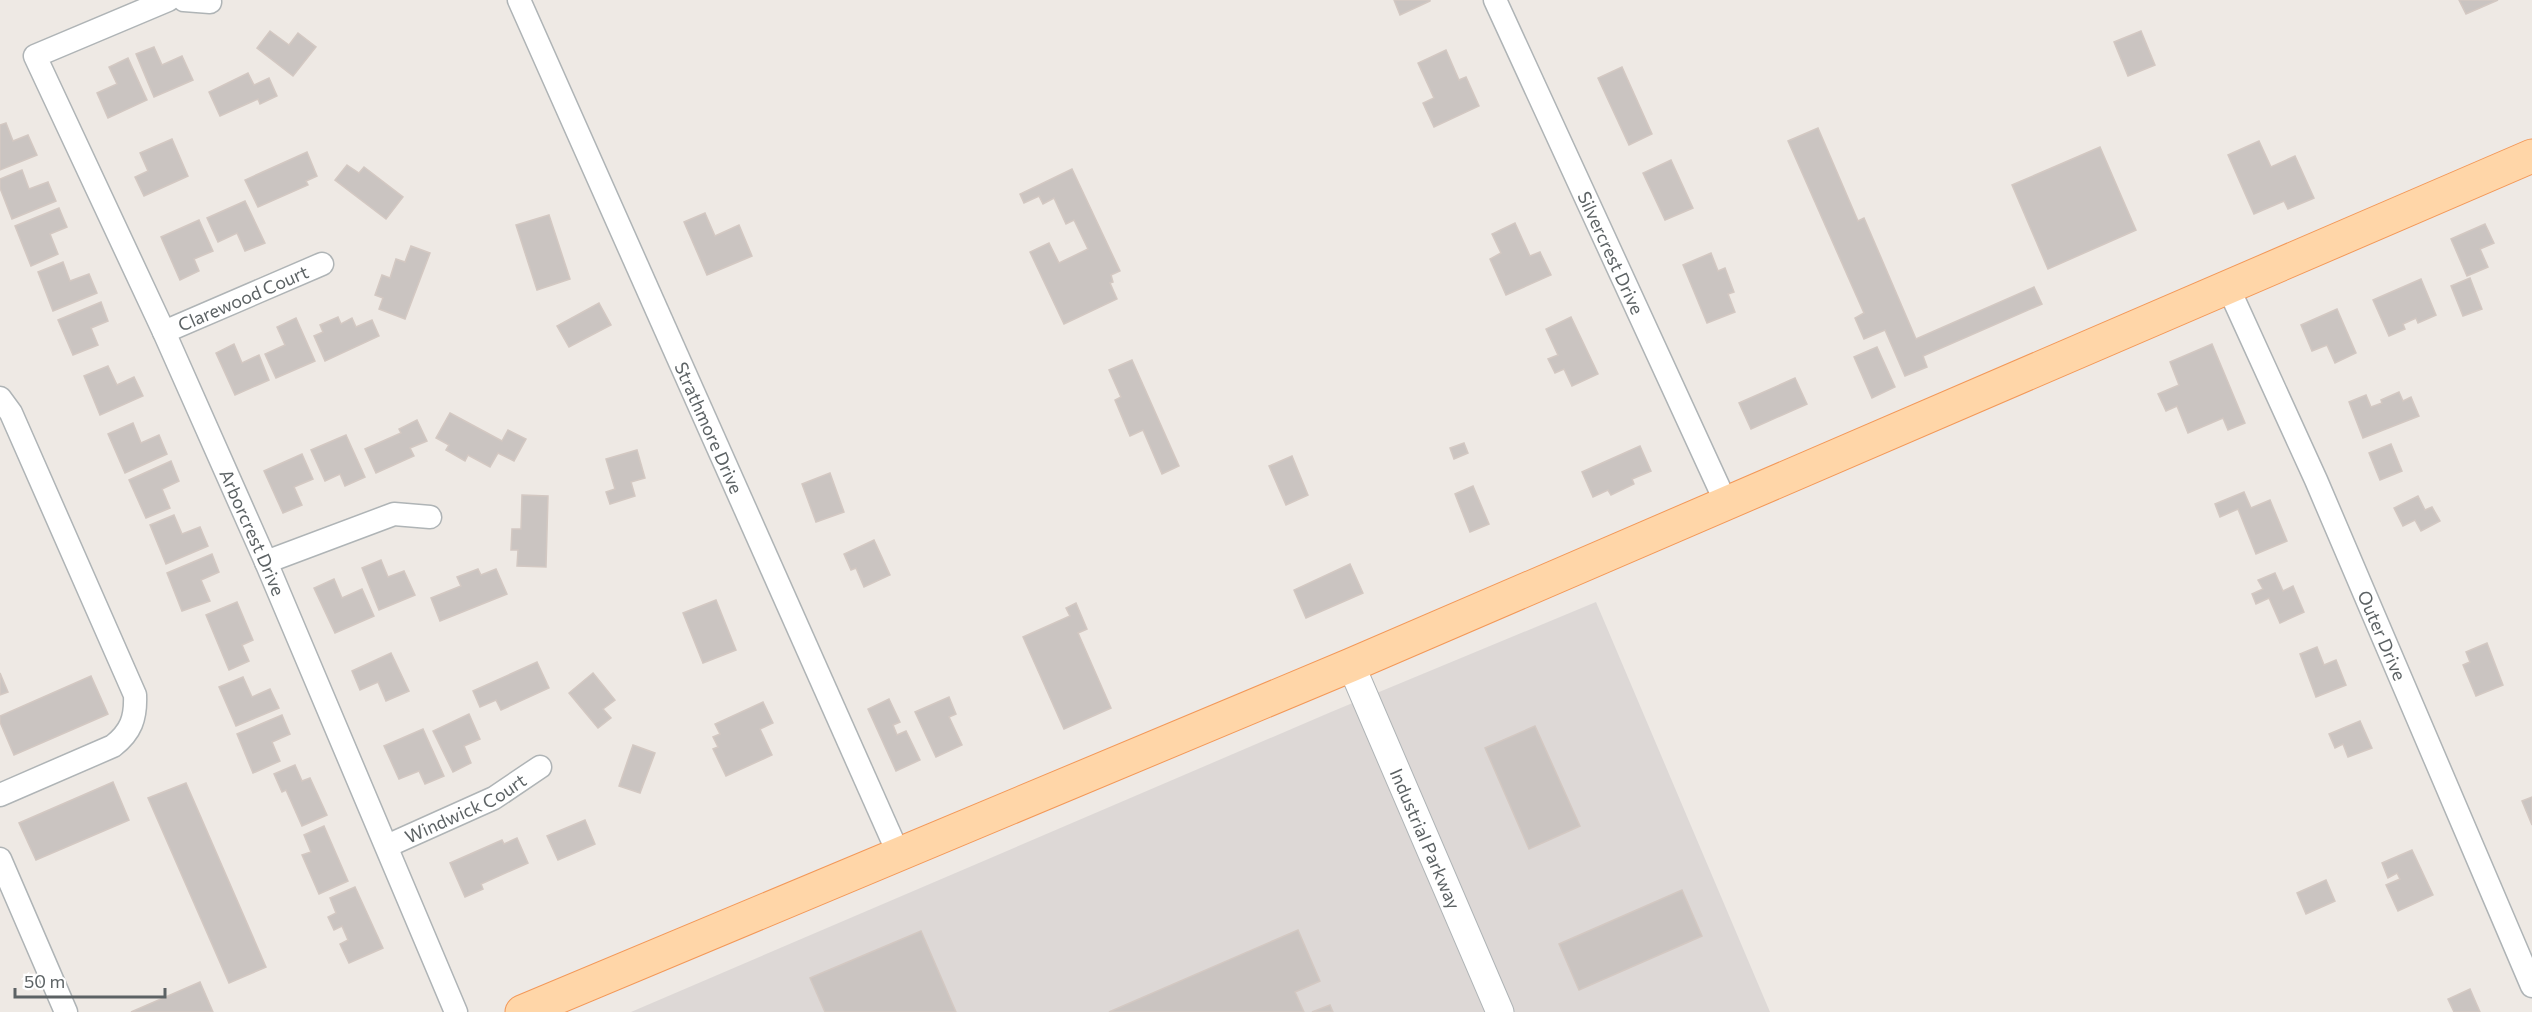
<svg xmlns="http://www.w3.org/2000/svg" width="2532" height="1012" font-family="Commissioner,sans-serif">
<rect width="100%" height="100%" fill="#eee9e4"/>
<path fill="#ddd8d6" d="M1596,602L1770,1012H631L1331,712Z"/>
<g fill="#cac4c1" stroke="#d3c8c2" stroke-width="1.5">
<path d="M1394,0H1430V1L1400,15Z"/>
<path d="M2459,0H2498L2466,14Z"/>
<path d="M270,31L289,45L298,33L316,47L293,76L257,48Z"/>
<path d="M2141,31L2155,65L2128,76L2114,42Z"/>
<path d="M154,47L162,65L182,56L193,80L154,97L136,54Z"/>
<path d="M1446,50L1459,80L1466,77L1479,106L1434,127L1423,103L1434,98L1418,63Z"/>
<path d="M128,58L147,100L108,118L97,93L117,84L109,67Z"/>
<path d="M1622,67L1652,134L1629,145L1598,78Z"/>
<path d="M248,73L254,85L269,78L277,96L260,104L258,99L220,116L209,92Z"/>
<path d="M6,123L13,141L28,135L37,155L0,170V125Z"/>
<path d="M1818,128L1858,221L1864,218L1916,339L2034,287L2042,304L1923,356L1927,367L1905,376L1885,330L1864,339L1855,318L1864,313L1788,141Z"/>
<path d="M172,139L188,176L144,196L135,177L148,171L140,153Z"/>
<path d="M2259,141L2271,167L2295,156L2314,198L2288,209L2284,201L2254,214L2228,155Z"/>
<path d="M2100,147L2136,230L2048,269L2012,185Z"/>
<path d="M307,152L317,176L306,181L308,185L258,207L245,180Z"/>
<path d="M1671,160L1693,208L1665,220L1643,173Z"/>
<path d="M347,165L359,173L364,167L403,197L386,219L335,180Z"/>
<path d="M1072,169L1120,271L1111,275L1113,282L1110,283L1117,299L1064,324L1030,252L1049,243L1059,263L1088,249L1074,220L1066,224L1054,198L1043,204L1039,196L1024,203L1020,194Z"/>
<path d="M22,170L29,189L48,182L56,201L12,219L0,188V179Z"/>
<path d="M245,201L265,243L245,251L237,233L218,242L207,218Z"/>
<path d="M59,208L67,227L50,234L58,254L31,266L15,226Z"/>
<path d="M705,213L715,236L739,225L752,256L707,275L684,222Z"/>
<path d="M549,215L570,279L537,290L516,225Z"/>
<path d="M199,220L213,251L194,259L199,271L180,280L161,237Z"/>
<path d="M1515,223L1530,256L1540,252L1551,275L1506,295L1490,259L1501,253L1492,234Z"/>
<path d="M2485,224L2494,243L2480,249L2488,267L2467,276L2451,239Z"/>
<path d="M411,246L430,253L405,319L379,309L383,298L375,295L382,275L390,278L396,259L405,262Z"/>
<path d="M1711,253L1718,271L1725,268L1734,292L1728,294L1735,312L1707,323L1683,265Z"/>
<path d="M63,262L70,281L89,274L97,293L53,311L38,272Z"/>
<path d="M2470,278L2482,309L2463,316L2451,286Z"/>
<path d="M2421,279L2436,315L2418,323L2416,318L2403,324L2405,329L2389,336L2373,300Z"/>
<path d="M101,302L108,321L91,328L98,345L73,355L58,320Z"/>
<path d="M599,303L611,325L569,347L557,326Z"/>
<path d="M2337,309L2356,353L2335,363L2327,345L2312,351L2301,325Z"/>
<path d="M338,317L341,324L352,318L356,327L372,320L379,336L325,361L314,336L323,332L320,325Z"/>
<path d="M1571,317L1598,374L1572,386L1564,369L1555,373L1548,359L1558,355L1546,329Z"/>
<path d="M296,318L315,361L276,378L265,354L285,345L277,327Z"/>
<path d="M234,344L242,363L259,355L269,380L235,395L216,353Z"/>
<path d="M2212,344L2245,423L2228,430L2223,418L2188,433L2177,406L2166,411L2158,394L2179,385L2170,362Z"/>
<path d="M1877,347L1895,387L1872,398L1854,357Z"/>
<path d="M1132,360L1179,466L1162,474L1143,430L1130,436L1115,400L1121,397L1109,370Z"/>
<path d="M108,366L117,385L134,377L143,396L100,415L84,376Z"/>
<path d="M1795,378L1807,404L1751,429L1739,403Z"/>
<path d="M2399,392L2403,401L2411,397L2419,416L2363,438L2349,402L2366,395L2371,407L2382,403L2381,400Z"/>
<path d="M450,413L502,441L508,430L526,439L514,461L498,453L490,467L468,455L465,461L446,450L449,445L436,438Z"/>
<path d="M417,420L427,441L410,448L414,456L376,473L365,449L401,433L399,429Z"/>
<path d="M133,423L141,443L159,435L167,454L125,473L108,434Z"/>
<path d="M346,435L365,477L345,486L340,474L325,481L311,450Z"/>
<path d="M1464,443L1468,453L1454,459L1450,448Z"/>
<path d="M2391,444L2402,471L2380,480L2369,453Z"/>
<path d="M1640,446L1651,471L1632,479L1634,484L1611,495L1608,490L1593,497L1582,472Z"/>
<path d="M637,450L645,478L631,482L635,496L610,504L606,492L615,489L606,459Z"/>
<path d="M302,454L313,479L294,487L302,505L283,513L264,471Z"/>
<path d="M1292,456L1308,495L1286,505L1269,466Z"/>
<path d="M171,461L179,481L162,489L170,508L146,518L129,480Z"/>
<path d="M830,473L844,512L816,522L802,484Z"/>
<path d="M1473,486L1489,524L1470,532L1455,494Z"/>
<path d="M2244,492L2251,508L2270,500L2287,541L2256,554L2238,509L2220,517L2215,504Z"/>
<path d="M522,495L548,496L546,567L517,566L518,550H511L512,529H521Z"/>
<path d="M2418,496L2425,510L2432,507L2440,521L2421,531L2415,520L2403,526L2394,508Z"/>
<path d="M174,515L182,534L200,527L208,546L166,564L150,525Z"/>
<path d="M874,540L890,575L864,587L856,568L851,570L844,554Z"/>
<path d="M212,554L219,572L201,580L210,601L182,611L167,573Z"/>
<path d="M381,560L388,577L404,571L415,595L379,610L362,568Z"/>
<path d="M1350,564L1363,593L1306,618L1294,590Z"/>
<path d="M478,569L481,575L496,569L507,594L440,621L431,598L461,586L457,577Z"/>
<path d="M2275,573L2283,591L2293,586L2304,612L2280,623L2269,598L2256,604L2252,594L2263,589L2258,580Z"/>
<path d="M334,579L342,598L362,589L374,616L335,633L314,588Z"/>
<path d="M716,600L736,650L703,663L683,613Z"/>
<path d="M237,602L253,640L242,645L249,661L229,670L206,615Z"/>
<path d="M1076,603L1087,629L1078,633L1111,708L1064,729L1023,637L1070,616L1066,608Z"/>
<path d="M2487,643L2503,685L2476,696L2463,665L2470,662L2466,652Z"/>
<path d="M2317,647L2324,665L2336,660L2346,685L2316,697L2300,654Z"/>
<path d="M391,653L409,691L386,701L378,682L360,690L352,671Z"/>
<path d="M537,662L549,688L501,710L496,700L480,707L473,691Z"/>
<path d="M0,673L8,692L0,695Z"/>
<path d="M593,673L615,700L603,709L611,718L598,728L569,693Z"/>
<path d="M91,676L108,714L14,755L0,722V716Z"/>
<path d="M243,677L252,697L270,689L279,708L236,726L219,687Z"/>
<path d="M949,697L956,714L949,717L962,745L936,757L915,712Z"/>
<path d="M889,699L900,722L893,725L897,735L906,731L920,760L896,771L868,709Z"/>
<path d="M763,702L773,723L760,729L772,755L726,776L713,749L718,747L713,737L720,734L715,724Z"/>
<path d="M469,714L480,739L464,746L471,763L453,772L433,731Z"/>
<path d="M282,715L290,734L272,742L280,761L253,773L237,734Z"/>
<path d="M2360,721L2372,748L2348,757L2343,744L2335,748L2329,734Z"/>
<path d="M1535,726L1580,826L1529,849L1485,748Z"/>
<path d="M423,729L444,776L425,784L419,771L399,779L384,746Z"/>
<path d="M633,745L655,753L640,793L619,786Z"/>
<path d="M295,765L302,781L310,778L327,815L302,826L286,790L282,792L274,774Z"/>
<path d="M113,782L129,820L36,860L19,823Z"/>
<path d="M186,783L266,967L229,983L148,798Z"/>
<path d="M2532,797V825L2522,801Z"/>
<path d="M585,820L595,844L558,860L547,836Z"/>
<path d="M324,826L348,881L319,894L302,855L311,852L304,835Z"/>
<path d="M517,838L528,863L481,884L483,889L465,897L450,863L502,840L504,844Z"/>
<path d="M2412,850L2433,895L2398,911L2386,885L2400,879L2397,873L2388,878L2382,863Z"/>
<path d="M2326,880L2335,901L2306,914L2297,893Z"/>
<path d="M355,887L383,948L349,963L340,944L348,940L342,926L334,930L328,917L336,913L330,898Z"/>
<path d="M1682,890L1702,936L1579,990L1559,944Z"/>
<path d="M1298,930L1320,981L1295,992L1304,1012H1109Z"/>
<path d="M921,931L956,1012H825L810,978Z"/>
<path d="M200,982L213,1012H131Z"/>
<path d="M2470,989L2480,1012H2454L2448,999Z"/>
<path d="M1330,1005L1333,1012H1312Z"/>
</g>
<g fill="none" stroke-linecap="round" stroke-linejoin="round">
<g stroke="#afb4b6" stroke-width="25">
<g id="minor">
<path id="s1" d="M168,0L35,56L164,332L266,562L456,1012"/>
<path d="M184,0L210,2"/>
<path id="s2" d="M519,0L899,855"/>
<path id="s3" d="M1495,0L1727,505"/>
<path id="s4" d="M2228,287L2316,480L2532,986"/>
<path id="s5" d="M164,332L322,264"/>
<path d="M0,398L11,413L135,695C136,718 131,732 113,746L0,795"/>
<path d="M266,562L394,514L430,517"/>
<path id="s6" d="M387,846L494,798L540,767"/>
<path d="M0,859L66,1012"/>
</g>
</g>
<g stroke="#afb4b6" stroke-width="29">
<g id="tertiary">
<path id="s7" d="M1351,665L1500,1012"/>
</g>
</g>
<g stroke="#f39858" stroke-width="35">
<path id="primary" d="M522,1012L1351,665L2532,156"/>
</g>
<use href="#minor" stroke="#fff" stroke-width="22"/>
<use href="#tertiary" stroke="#fff" stroke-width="27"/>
<use href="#primary" stroke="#ffd6a8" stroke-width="33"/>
</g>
<g text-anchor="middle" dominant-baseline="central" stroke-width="5" stroke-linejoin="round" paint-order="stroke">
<g font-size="18" fill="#5c6264" stroke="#fff">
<text stroke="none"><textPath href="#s3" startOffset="278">Silvercrest Drive</textPath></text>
<text stroke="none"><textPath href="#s5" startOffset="86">Clarewood Court</textPath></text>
<text stroke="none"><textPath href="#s2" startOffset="468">Strathmore Drive</textPath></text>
<text stroke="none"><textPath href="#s1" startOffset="668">Arborcrest Drive</textPath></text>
<text stroke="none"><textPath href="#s4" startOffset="381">Outer Drive</textPath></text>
<text stroke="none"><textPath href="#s6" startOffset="87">Windwick Court</textPath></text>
<text stroke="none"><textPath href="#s7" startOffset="189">Industrial Parkway</textPath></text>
</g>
</g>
<path d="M15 988v9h150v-9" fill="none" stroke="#5c6264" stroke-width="3"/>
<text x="24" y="988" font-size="18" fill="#5c6264" stroke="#ffffff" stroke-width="4.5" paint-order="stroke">50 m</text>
</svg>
